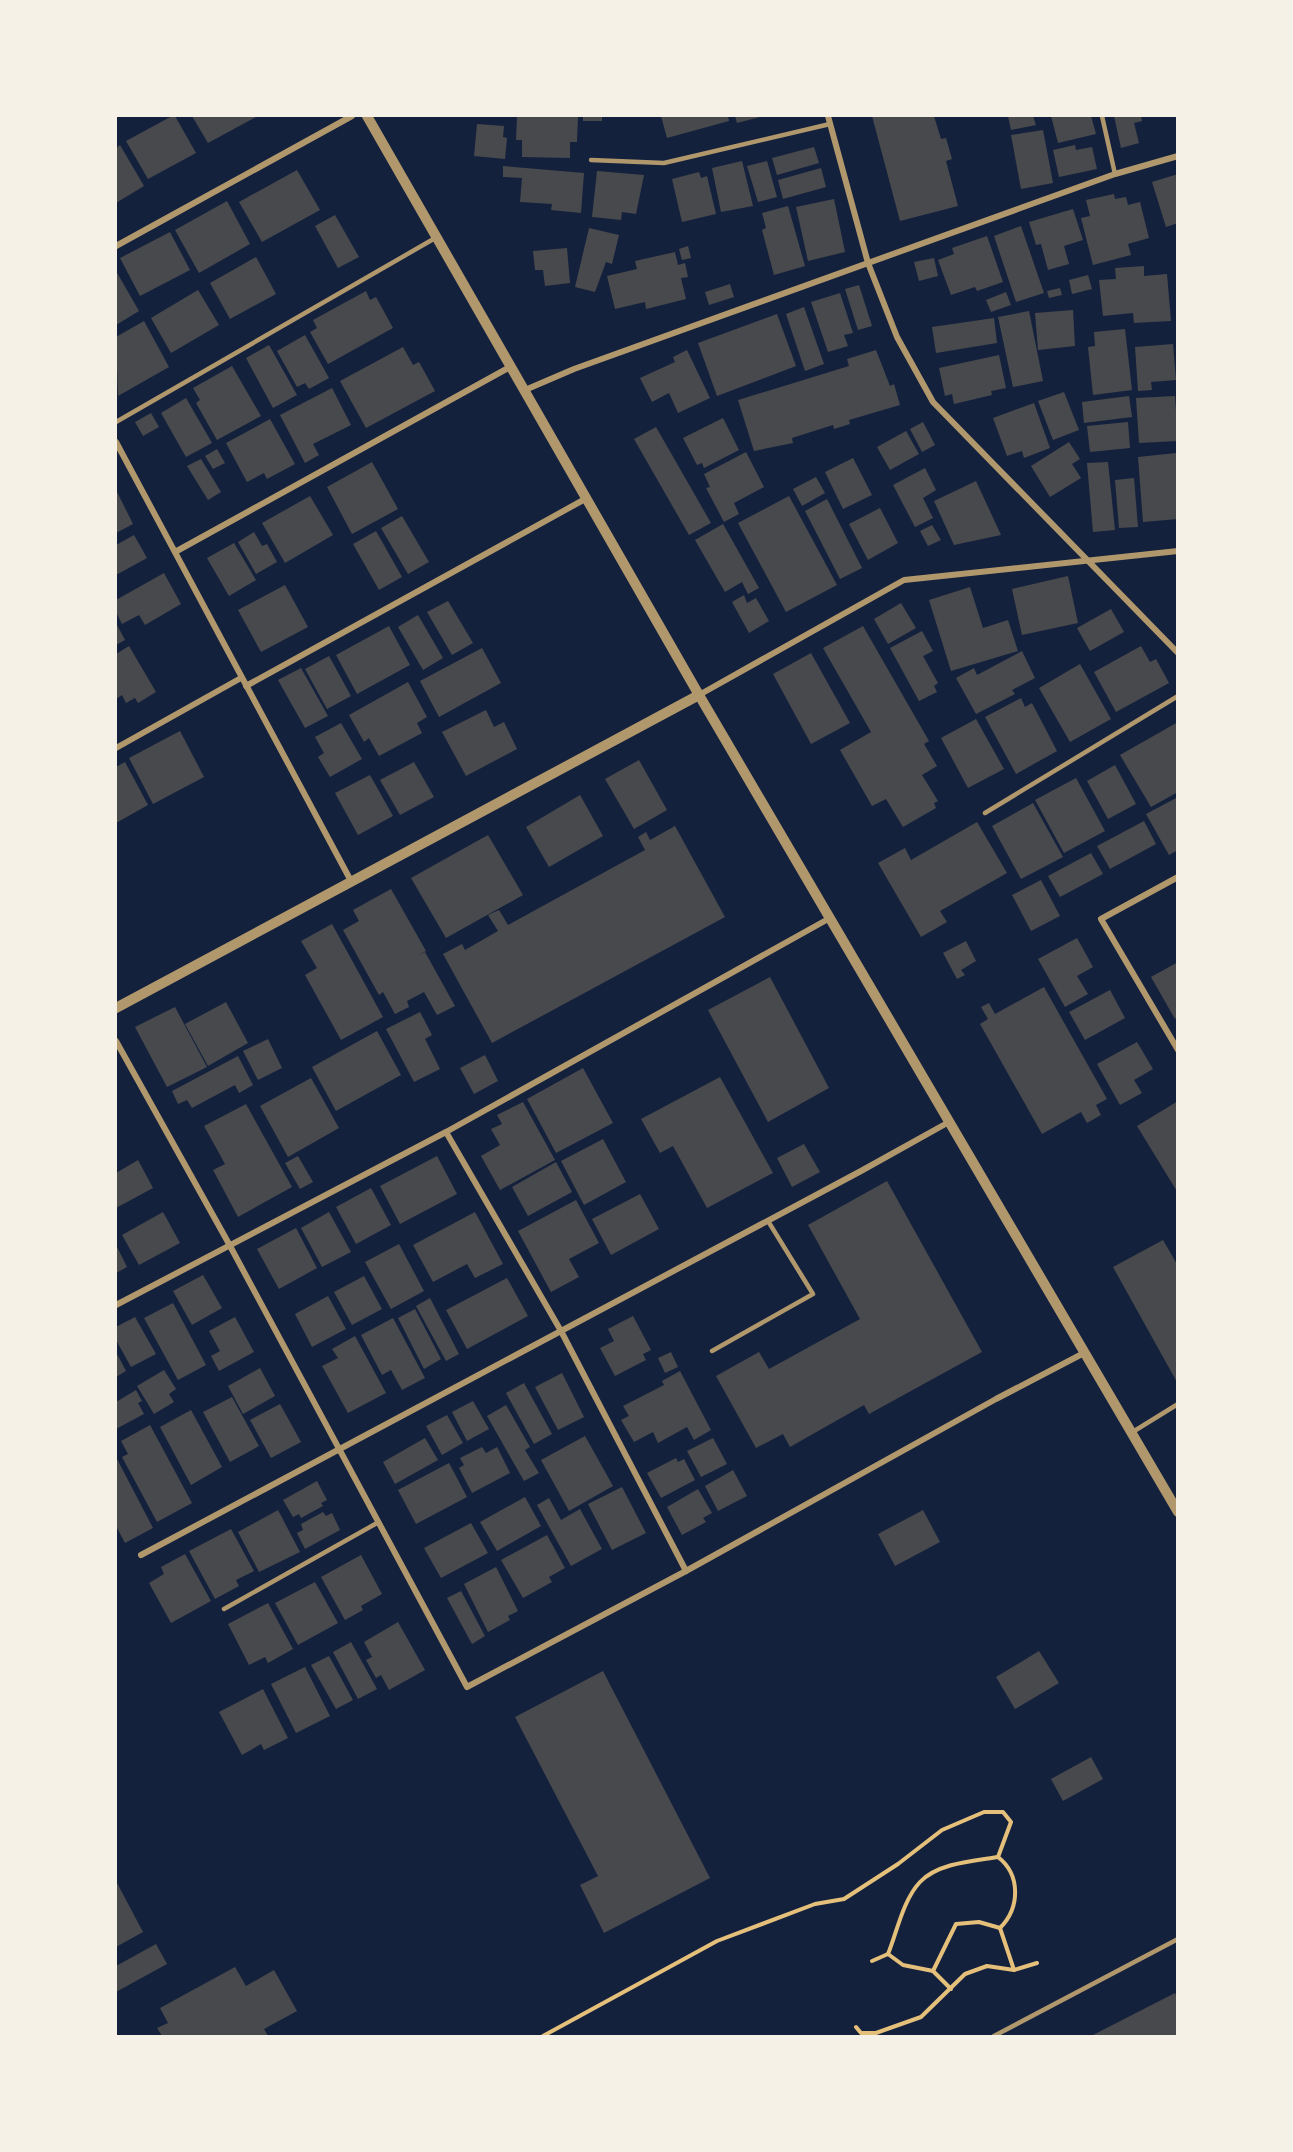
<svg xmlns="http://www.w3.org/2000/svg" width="1293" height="2152" font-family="Figtree,sans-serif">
<rect width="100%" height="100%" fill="#14213d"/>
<g fill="#48494c">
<path d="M172,116H175L196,153L148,179L126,141Z"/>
<path d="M192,116H258L208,143Z"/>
<path d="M517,116H578L577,142H570V158L522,157V140H516Z"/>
<rect x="583" y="116" width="19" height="5"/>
<path d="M661,116H728L729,121L667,138Z"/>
<path d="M735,116H764L737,123Z"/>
<path d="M872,116H934L941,139L946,138L952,159L946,161L958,206L900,221Z"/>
<path d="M1008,116H1033L1036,125L1011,130Z"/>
<path d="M1051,116H1091L1096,134L1058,143Z"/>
<path d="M1114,116H1141L1142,121L1134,123L1139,143L1121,148Z"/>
<path d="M477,124L504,126L503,137L507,138L505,159L474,156Z"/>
<path d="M1043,130L1053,183L1021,189L1011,135Z"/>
<path d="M120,145L144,186L116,203V148Z"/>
<path d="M1075,145L1076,150L1092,147L1097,169L1059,177L1053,150Z"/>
<path d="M814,147L819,163L777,175L772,158Z"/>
<path d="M742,161L753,206L721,212L712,168Z"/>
<path d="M767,161L777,197L758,202L747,166Z"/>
<path d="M503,166L584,173L581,213L551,210L552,204L520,202L522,178L503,177Z"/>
<path d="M821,168L826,187L783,199L778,180Z"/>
<path d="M297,170L320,210L262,242L239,202Z"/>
<path d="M597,171L644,175L636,214L622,212L621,220L592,217Z"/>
<path d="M699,172L701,178L707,176L716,214L682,222L672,179Z"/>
<path d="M1178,174V223L1166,227L1152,182Z"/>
<path d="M1114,194L1115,199L1126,197L1128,205L1140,202L1149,238L1128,244L1131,255L1093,265L1081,218L1090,216L1086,200Z"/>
<path d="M834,199L845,252L808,261L796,207Z"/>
<path d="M227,201L250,244L199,273L175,230Z"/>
<path d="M788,206L805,266L774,275L762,230L766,228L762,213Z"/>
<path d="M1073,209L1083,240L1064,246L1069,264L1048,270L1041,244L1036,245L1029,222Z"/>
<path d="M335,215L359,257L338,268L315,226Z"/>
<path d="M1021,226L1044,293L1016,302L994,236Z"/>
<path d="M589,228L619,235L612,264L606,262L595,292L575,287Z"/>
<path d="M170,232L190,270L140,296L120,258Z"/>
<path d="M987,236L1003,282L977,291L975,287L951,295L938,260L954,254L952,248Z"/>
<path d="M688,246L691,258L682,260L679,249Z"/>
<path d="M567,248L570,283L545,286L543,270H535L533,251Z"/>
<path d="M675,252L678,265L685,263L688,277L681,278L686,299L646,309L645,302L615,309L607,276L637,269L635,261Z"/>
<path d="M256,257L276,294L230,319L210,283Z"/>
<path d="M934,258L938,276L919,281L914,262Z"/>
<path d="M1144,266V276L1167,274L1171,321L1134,323L1133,313L1103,316L1099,280L1116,279L1115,268Z"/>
<path d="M116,271L139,311L116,325Z"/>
<path d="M1088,275L1092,289L1072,294L1069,280Z"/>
<path d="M730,284L734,297L709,305L705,292Z"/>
<path d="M859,285L872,326L858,330L845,289Z"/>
<path d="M1060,288L1062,295L1049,298L1047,291Z"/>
<path d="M198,290L219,325L171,353L151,318Z"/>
<path d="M366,291L370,300L376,297L393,328L328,364L310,332L317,328L313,320Z"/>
<path d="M1006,292L1011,305L991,312L986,300Z"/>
<path d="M840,293L853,333L844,335L848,346L828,352L811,302Z"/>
<path d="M804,307L824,364L805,371L786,314Z"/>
<path d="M1073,310L1075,346L1038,350L1035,313Z"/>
<path d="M1029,311L1043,381L1013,387L998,317Z"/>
<path d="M777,314L796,366L717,396L698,343Z"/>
<path d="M994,318L997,343L936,353L932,327Z"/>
<path d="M144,321L169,367L118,396L116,337Z"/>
<path d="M1125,329L1132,390L1093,395L1088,347L1095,346L1094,332Z"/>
<path d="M305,335L329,378L309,389L305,383L297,387L277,351Z"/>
<path d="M1173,344L1176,380L1151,382L1152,390L1138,391L1135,347Z"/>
<path d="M269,345L297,395L273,408L246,358Z"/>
<path d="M403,347L413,365L419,362L435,391L366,428L340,381Z"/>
<path d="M687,350L710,398L678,413L669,393L652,402L640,378L675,362L673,357Z"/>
<path d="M876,350L890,386L894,384L900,405L849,420L850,424L834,429L833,425L792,438L793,443L754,451L738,400L849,366L847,359Z"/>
<path d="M999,355L1006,388L991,391L992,395L954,404L952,394L945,396L939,368Z"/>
<path d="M232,366L261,416L217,440L196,403L200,400L193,388Z"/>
<path d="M332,388L351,425L313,444L319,455L305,463L280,415Z"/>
<path d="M1064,392L1079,430L1053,440L1038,401Z"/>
<path d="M1129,396L1132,417L1084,423L1082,402Z"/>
<path d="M1175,396L1178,441L1139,443L1136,398Z"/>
<path d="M186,398L212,443L186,457L161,413Z"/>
<path d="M1034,403L1050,448L1024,458L1022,451L1007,456L993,418Z"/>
<path d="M151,413L159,427L143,436L135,422Z"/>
<path d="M723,418L739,450L704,468L702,463L697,465L683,438Z"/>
<path d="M270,419L295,464L267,479L264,473L247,482L226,443Z"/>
<path d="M923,422L935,445L922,452L910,429Z"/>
<path d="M1128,422L1130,448L1090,452L1087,426Z"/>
<path d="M656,427L711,523L689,535L634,439Z"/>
<path d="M906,431L919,454L890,470L877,447Z"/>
<path d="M1069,442L1080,459L1072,464L1081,478L1050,497L1031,466Z"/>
<path d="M217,449L225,463L213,469L205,456Z"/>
<path d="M746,452L764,487L734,503L739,514L724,522L706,488L710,487L704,474Z"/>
<path d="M1176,453L1178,519L1143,522L1138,457Z"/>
<path d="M853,458L872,495L843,509L825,472Z"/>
<path d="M201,459L221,492L208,500L187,466Z"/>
<path d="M372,462L398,509L352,534L327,487Z"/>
<path d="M1108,462L1115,530L1093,532L1087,463Z"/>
<path d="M925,468L936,490L923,498L933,518L915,527L893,485Z"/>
<path d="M816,477L825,493L802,506L793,489Z"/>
<path d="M1134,478L1138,527L1119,528L1115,480Z"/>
<path d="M976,481L1001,535L954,545L934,501Z"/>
<path d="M116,490L133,524L116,533Z"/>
<path d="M310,496L333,535L285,563L262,523Z"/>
<path d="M789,496L837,585L786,612L738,523Z"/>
<path d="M827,499L862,568L840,579L805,511Z"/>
<path d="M880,508L898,543L868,560L849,524Z"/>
<path d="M402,516L429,562L408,574L381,528Z"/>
<path d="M723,524L759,588L748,594L742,582L725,592L695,540Z"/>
<path d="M932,525L941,540L928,546L920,531Z"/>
<path d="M376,531L402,577L379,590L353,544Z"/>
<path d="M254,532L262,546L267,544L277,562L256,574L238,542Z"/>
<path d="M134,535L147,558L116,575V545Z"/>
<path d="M234,543L256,580L229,596L207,558Z"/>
<path d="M164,573L181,604L145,625L139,615L122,624L116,612V600Z"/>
<path d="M1068,576L1078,623L1022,635L1012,589Z"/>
<path d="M285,585L308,627L261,652L238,610Z"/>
<path d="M970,587L983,628L1008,620L1018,651L951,671L929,600Z"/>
<path d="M744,595L747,603L756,598L769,621L749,633L732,602Z"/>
<path d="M448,601L473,643L452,655L427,612Z"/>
<path d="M901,603L916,628L888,644L874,619Z"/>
<path d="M1111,609L1124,632L1090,651L1077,628Z"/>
<path d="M418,615L443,658L423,670L398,627Z"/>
<path d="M116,623L125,640L116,645Z"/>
<path d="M389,626L410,665L357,694L336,655Z"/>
<path d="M863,626L929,741L924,744L937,766L922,775L938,801L934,803L936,808L903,827L886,799L872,806L840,750L871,732L823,648Z"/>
<path d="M922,631L933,651L923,656L938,683L934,686L937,692L919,701L890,648Z"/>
<path d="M129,646L156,692L138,703L135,698L126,703L122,695L116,699V654Z"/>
<path d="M1141,646L1150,662L1156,659L1169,683L1116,712L1094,672Z"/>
<path d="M482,648L501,683L439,717L420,681Z"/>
<path d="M1022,651L1035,678L1012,690L1015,694L976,714L956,678L974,668L977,675Z"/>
<path d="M811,653L850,723L811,744L773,674Z"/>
<path d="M329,656L351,696L327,709L305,669Z"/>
<path d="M1080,664L1111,719L1070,742L1039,688Z"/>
<path d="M301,668L328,716L305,728L278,680Z"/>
<path d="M408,682L427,717L417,723L422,733L379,756L369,738L364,742L349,715Z"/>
<path d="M1021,698L1025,707L1032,703L1057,751L1016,774L985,717Z"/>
<path d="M486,710L494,727L504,722L517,749L466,776L442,732Z"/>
<path d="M976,719L1004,769L968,788L941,738Z"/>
<path d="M1178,722V792L1151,807L1120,755Z"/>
<path d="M341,723L362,759L330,777L318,757L324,753L315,737Z"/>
<path d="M180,731L204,777L153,804L129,758Z"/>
<path d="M639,760L667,810L634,829L605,779Z"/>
<path d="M125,762L148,805L116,823V767Z"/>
<path d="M414,762L434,797L400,815L380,780Z"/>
<path d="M1115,765L1136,804L1108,819L1087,781Z"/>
<path d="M370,775L393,816L358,835L335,793Z"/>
<path d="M1076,778L1105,831L1064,853L1035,800Z"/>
<path d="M580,795L603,836L549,867L526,827Z"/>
<path d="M1178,797V850L1169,855L1146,814Z"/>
<path d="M1033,803L1063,857L1021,879L992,826Z"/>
<path d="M1144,821L1156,844L1110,869L1097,846Z"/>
<path d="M977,822L1007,873L940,911L947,922L921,937L878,863L905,848L911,860Z"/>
<path d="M675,826L725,917L492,1043L443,954L462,944L465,950L498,931L488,915L499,910L508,925L645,850L638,837L646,832L650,840Z"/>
<path d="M488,835L523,895L446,938L411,878Z"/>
<path d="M1091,853L1103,874L1060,897L1048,876Z"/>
<path d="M1041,880L1060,916L1031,931L1012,895Z"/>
<path d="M391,889L426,951L418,955L425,952L455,1006L437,1015L424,992L407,1001L409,1007L395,1014L383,992L379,995L343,930L359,921L353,910Z"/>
<path d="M332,924L383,1017L341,1040L305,975L317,968L301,941Z"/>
<path d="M1077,938L1093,967L1077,976L1088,994L1065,1007L1038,959Z"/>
<path d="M966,941L976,961L961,970L965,975L957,979L943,953Z"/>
<path d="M1178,962V1017L1175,1019L1151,977Z"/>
<path d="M770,977L829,1088L768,1122L708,1010Z"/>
<path d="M1044,987L1107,1099L1096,1105L1101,1115L1087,1123L1081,1112L1042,1134L980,1024L988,1019L981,1007L989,1003L995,1014Z"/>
<path d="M1110,990L1125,1018L1085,1040L1069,1012Z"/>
<path d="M226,1002L248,1043L208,1066L185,1024Z"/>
<path d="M175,1007L207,1067L167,1087L135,1027Z"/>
<path d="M420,1012L432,1035L425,1039L440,1069L414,1082L386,1029Z"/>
<path d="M377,1031L401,1075L336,1111L312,1067Z"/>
<path d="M268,1039L282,1068L258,1080L243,1051Z"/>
<path d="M1137,1042L1153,1069L1134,1080L1142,1093L1120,1105L1097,1064Z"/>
<path d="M485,1055L498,1081L474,1094L460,1068Z"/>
<path d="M238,1056L253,1085L239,1093L235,1085L192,1108L187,1100L178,1104L172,1091Z"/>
<path d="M583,1068L613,1123L556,1153L527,1099Z"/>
<path d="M720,1077L773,1173L707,1208L673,1146L660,1153L641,1119Z"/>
<path d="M311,1078L339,1128L288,1157L260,1106Z"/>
<path d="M1178,1101V1193L1137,1126Z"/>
<path d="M523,1102L555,1160L500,1190L481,1156L500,1145L491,1129L502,1124L497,1115Z"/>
<path d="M246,1104L292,1187L238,1217L213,1170L225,1164L204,1126Z"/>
<path d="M603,1139L626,1182L584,1205L561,1161Z"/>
<path d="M804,1144L820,1172L792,1187L777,1158Z"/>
<path d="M298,1156L313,1182L300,1189L285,1163Z"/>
<path d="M437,1156L457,1194L400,1224L380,1186Z"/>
<path d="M138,1160L153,1188L116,1208V1173Z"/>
<path d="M556,1162L572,1192L528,1216L512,1187Z"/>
<path d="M887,1181L982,1352L869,1414L864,1405L790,1447L783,1434L756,1448L716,1376L759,1352L769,1369L860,1319L808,1225Z"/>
<path d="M371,1188L391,1225L356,1244L336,1207Z"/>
<path d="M640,1194L659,1229L611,1255L592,1219Z"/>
<path d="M576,1200L599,1243L569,1259L579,1277L551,1292L518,1231Z"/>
<path d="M163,1212L180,1243L139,1265L122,1235Z"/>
<path d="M329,1212L351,1252L322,1267L301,1228Z"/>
<path d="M475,1212L503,1264L475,1278L467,1264L433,1282L413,1245Z"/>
<path d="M296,1228L317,1268L279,1289L257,1249Z"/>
<path d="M1163,1240L1178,1266V1384L1113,1267Z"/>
<path d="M399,1244L424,1291L391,1309L365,1262Z"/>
<path d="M116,1245L127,1267L116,1273Z"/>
<path d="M203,1275L222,1308L192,1325L173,1291Z"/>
<path d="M364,1276L382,1309L352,1325L334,1292Z"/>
<path d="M507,1278L528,1316L467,1349L446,1310Z"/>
<path d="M328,1296L346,1329L312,1347L295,1314Z"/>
<path d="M430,1298L459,1354L446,1361L416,1306Z"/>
<path d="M173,1303L206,1365L178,1380L144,1318Z"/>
<path d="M415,1309L441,1359L424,1369L398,1318Z"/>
<path d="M633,1316L651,1350L643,1354L646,1360L615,1376L600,1348L614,1341L608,1329Z"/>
<path d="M135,1317L156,1354L131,1367L116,1340V1327Z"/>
<path d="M235,1317L254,1352L219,1371L211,1356L220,1351L209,1331Z"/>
<path d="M393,1318L425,1378L402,1390L391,1370L382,1375L361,1335Z"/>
<path d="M355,1336L386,1393L348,1413L322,1366L338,1358L332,1349Z"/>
<path d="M116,1352L126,1371L116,1377Z"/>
<path d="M671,1352L678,1367L665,1373L658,1358Z"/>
<path d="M260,1368L275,1396L243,1414L228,1386Z"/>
<path d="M164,1370L176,1389L169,1394L174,1402L154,1414L137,1386Z"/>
<path d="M680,1371L711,1430L694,1440L687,1427L658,1443L653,1432L634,1442L621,1420L629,1416L623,1406L664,1385L662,1381Z"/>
<path d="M562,1373L584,1417L558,1430L535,1387Z"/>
<path d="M524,1383L552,1434L534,1444L506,1393Z"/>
<path d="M136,1390L142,1401L138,1403L144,1414L116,1429V1402Z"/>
<path d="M232,1397L259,1446L230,1462L203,1412Z"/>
<path d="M473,1401L489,1429L467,1441L452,1412Z"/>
<path d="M280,1404L301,1442L271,1458L250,1420Z"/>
<path d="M506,1405L530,1447L525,1450L539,1473L524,1481L487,1416Z"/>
<path d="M191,1410L222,1467L191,1485L160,1427Z"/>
<path d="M447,1415L463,1443L442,1455L426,1426Z"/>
<path d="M150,1425L192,1503L157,1522L122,1457L128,1454L121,1441Z"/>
<path d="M585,1436L613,1486L569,1511L541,1460Z"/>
<path d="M425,1438L438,1460L395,1484L383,1462Z"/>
<path d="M713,1438L727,1464L701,1477L687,1451Z"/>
<path d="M482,1447L486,1453L497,1447L510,1473L472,1493L459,1468L464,1465L460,1458Z"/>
<path d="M116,1457L153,1528L125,1543L116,1526Z"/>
<path d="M676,1458L678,1462L684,1459L695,1480L661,1498L647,1473Z"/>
<path d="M449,1463L467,1497L416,1524L398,1490Z"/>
<path d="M733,1470L747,1496L718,1511L705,1486Z"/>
<path d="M317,1481L327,1500L321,1503L323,1506L301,1518L299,1514L293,1517L283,1500Z"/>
<path d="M622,1487L646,1533L612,1550L588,1504Z"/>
<path d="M698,1489L712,1513L703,1518L706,1522L682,1535L667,1507Z"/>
<path d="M525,1497L541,1526L497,1551L480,1522Z"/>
<path d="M549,1498L561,1520L580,1509L602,1549L571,1566L537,1505Z"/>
<path d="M278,1510L300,1552L259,1572L238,1532Z"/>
<path d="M923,1510L940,1542L895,1566L878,1534Z"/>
<path d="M323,1512L326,1516L332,1513L340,1530L305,1549L297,1533L303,1530L301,1524Z"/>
<path d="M471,1523L488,1553L441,1578L424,1548Z"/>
<path d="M231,1529L254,1571L236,1580L239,1586L215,1599L189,1551Z"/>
<path d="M547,1535L565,1568L549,1577L552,1582L523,1598L501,1560Z"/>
<path d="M185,1554L211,1601L171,1623L149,1583L164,1574L161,1567Z"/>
<path d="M361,1555L382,1594L361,1606L363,1610L345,1620L321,1577Z"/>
<path d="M496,1567L518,1611L508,1616L510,1620L488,1632L464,1584Z"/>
<path d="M315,1582L338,1623L298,1645L275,1603Z"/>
<path d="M461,1591L485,1636L472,1644L447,1598Z"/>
<path d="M268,1603L293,1649L268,1663L265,1657L249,1665L228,1624Z"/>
<path d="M398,1622L425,1670L389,1690L381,1675L376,1678L366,1660L372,1657L364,1642Z"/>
<path d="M351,1642L377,1689L358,1699L333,1652Z"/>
<path d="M1039,1651L1059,1683L1015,1709L996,1677Z"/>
<path d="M329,1656L353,1700L336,1709L311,1665Z"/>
<path d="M305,1667L330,1716L296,1733L271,1684Z"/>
<path d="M603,1671L710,1878L604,1933L580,1885L598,1876L515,1717Z"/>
<path d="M263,1689L288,1738L264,1750L261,1744L242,1755L219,1712Z"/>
<path d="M1091,1757L1103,1779L1063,1801L1051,1779Z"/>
<path d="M116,1881L143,1932L116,1947Z"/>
<path d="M156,1944L167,1964L116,1992V1966Z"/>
<path d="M235,1967L246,1986L274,1970L297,2011L264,2029L268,2036H162L157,2028L168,2023L160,2008Z"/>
<path d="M1175,1993L1178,1999V2036H1091Z"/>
</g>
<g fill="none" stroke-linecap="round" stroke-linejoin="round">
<g stroke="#e5c07b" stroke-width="4">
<path d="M888,1954L903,1965L933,1971L956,1924L979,1922L1000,1928L1014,1970"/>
<path d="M872,1961L888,1954C897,1932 903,1900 920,1882C938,1863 973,1861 998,1857C1021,1875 1020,1908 1000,1928"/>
<path d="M933,1971L951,1989"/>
<path d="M856,2027L861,2033H876L921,2017L965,1974L987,1966L1014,1970L1037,1963"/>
<path d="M543,2036L717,1941L815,1904L844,1899L898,1864L942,1830L984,1812H1003L1011,1822L998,1857"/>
</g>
<g stroke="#b1986c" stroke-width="4.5">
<path d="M1102,116L1115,174"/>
<path d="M591,160L664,163L830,124"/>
<path d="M116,422L437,237"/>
<path d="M985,813L1178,696"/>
<path d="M712,1351L813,1294L768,1221"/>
<path d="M1131,1433L1178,1404"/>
<path d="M224,1609L377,1523"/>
<path d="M994,2036L1178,1939"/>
</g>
<g stroke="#b1986c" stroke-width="6">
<path d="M828,116L868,263L897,337L933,402L1178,653"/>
<path d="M116,246L352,116"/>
<path d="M525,390L574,369L1115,174L1178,156"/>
<path d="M116,442L351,881"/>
<path d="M175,552L510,367"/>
<path d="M246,686L587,498"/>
<path d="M699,695L904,580L1178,551"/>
<path d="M116,748L241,678"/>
<path d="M1178,877L1101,919L1178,1050"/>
<path d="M116,1041L229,1244L467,1687L686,1571L996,1399L1084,1353"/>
<path d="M446,1132L561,1331L686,1571"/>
<path d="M116,1305L446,1132L830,918"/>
<path d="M141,1555L861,1171L949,1122"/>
</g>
<g stroke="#b1986c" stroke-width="10">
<path d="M367,116L699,695L1178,1512"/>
<path d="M116,1008L699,695"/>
</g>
</g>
<rect width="1293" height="2152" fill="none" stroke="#f6f1e7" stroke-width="234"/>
</svg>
